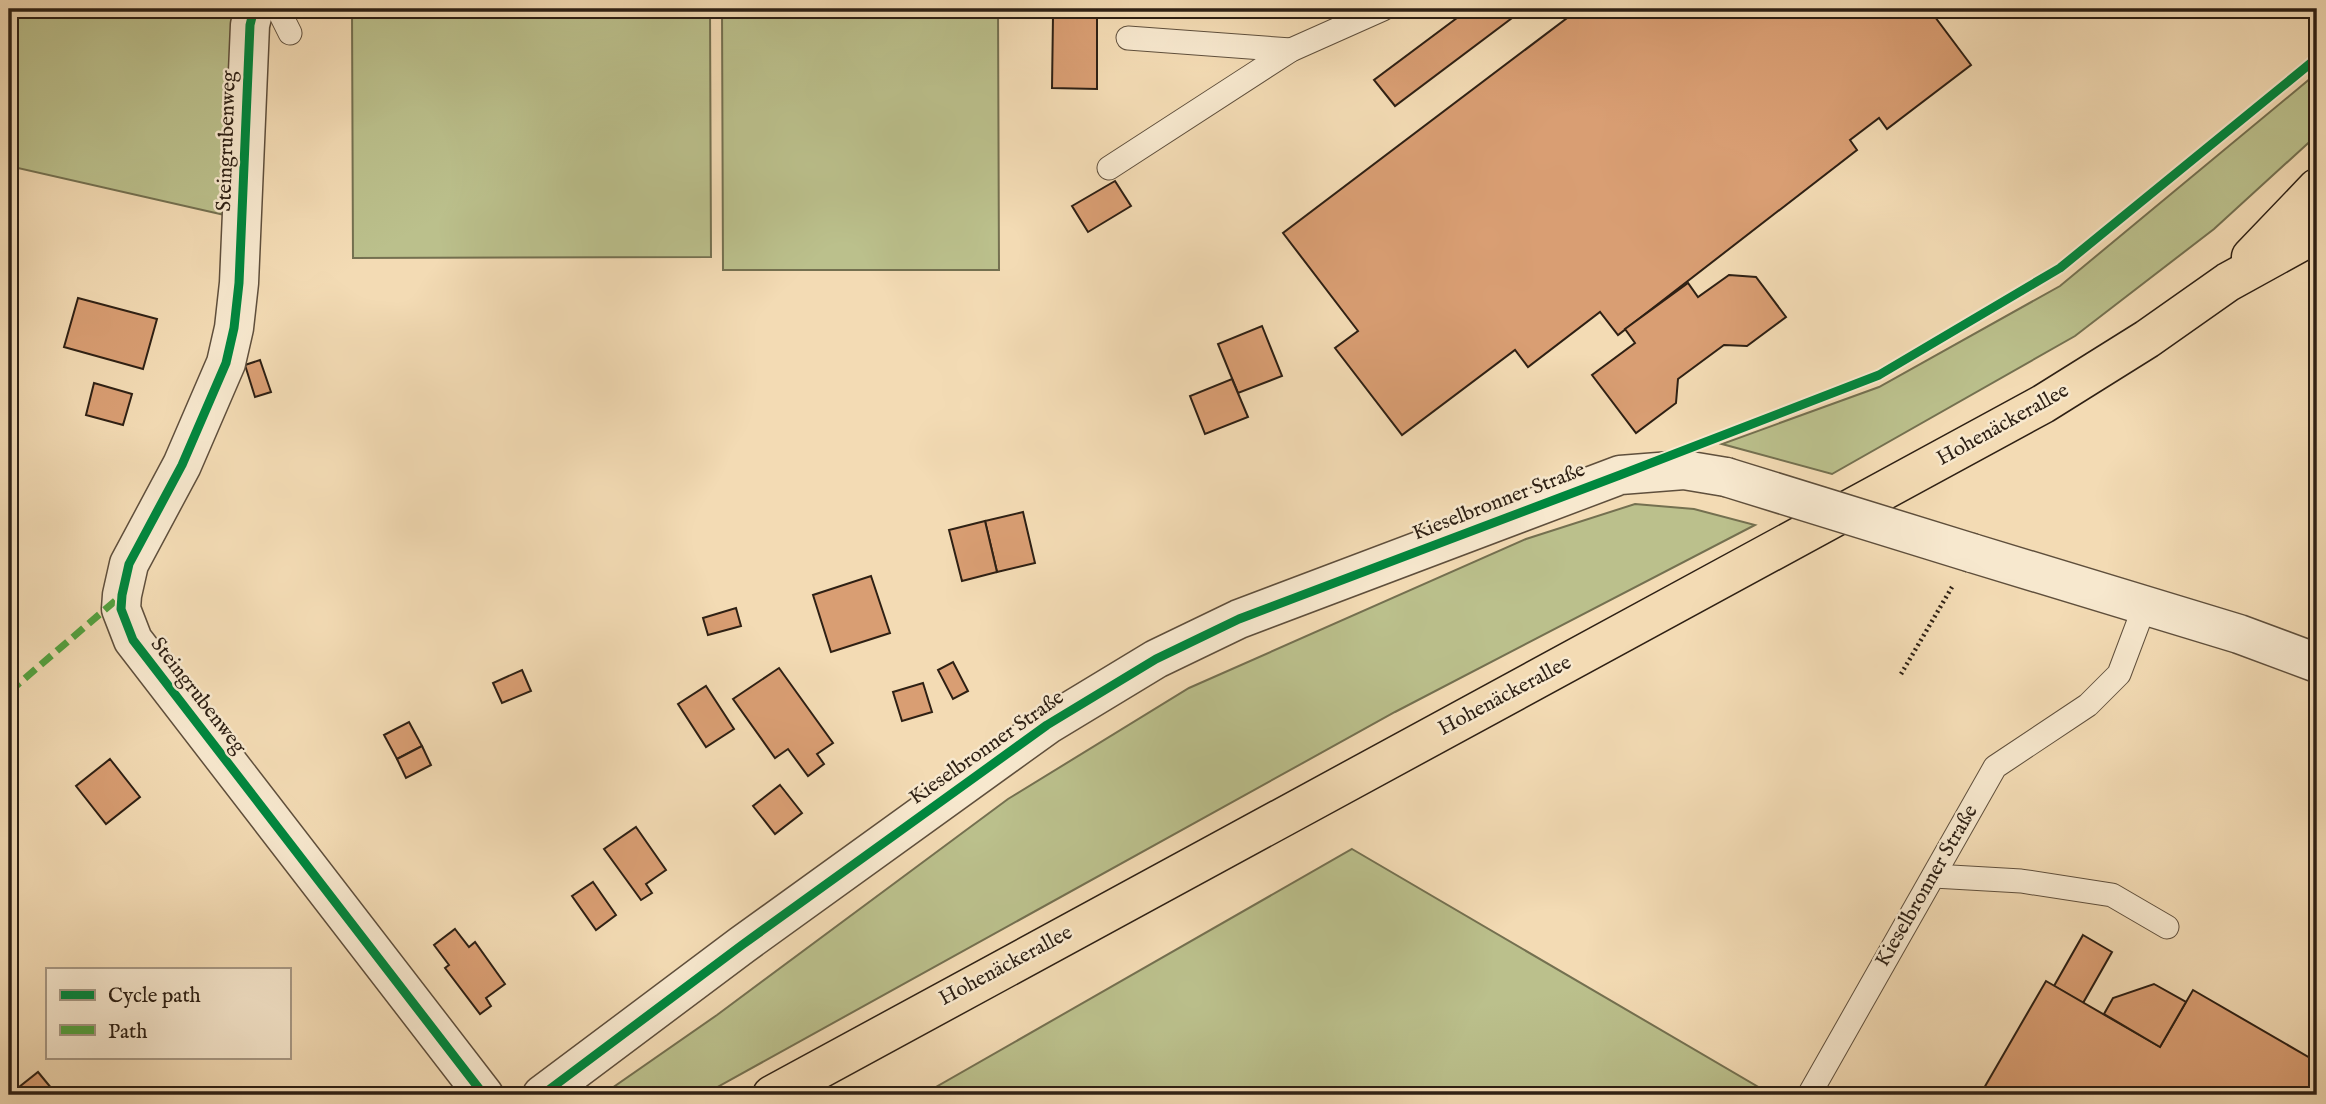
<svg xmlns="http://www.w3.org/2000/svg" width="2326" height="1104" font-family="'IM FELL English',serif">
<rect width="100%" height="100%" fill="#f3dbb4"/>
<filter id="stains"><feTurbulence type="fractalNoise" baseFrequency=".00286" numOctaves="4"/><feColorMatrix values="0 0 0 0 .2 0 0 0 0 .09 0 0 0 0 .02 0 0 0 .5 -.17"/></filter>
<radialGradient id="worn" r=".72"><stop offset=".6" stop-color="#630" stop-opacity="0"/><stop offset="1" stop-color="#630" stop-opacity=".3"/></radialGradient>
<g fill="#bbc08c" stroke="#747050" stroke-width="2">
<path d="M9,9H254L242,219L9,166Z"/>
<path d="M352,9H710L711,257L353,258Z"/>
<path d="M722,9H998L999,270H723Z"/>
<path d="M2317,73V135L2214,229L2075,336L1832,474L1722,444L1879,387L2060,286Z"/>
<path d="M1635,504L1694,509L1755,525L1395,712L703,1095H602L717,1015L1008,799L1189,688L1526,539Z"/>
<path d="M1352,849L1772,1095H922Z"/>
</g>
<g fill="#d99e73" stroke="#2e2014" stroke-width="2">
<path d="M1033,9H1097V89L1052,88L1053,16H1032Z"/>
<path d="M1469,9H1524L1395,106L1374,80Z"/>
<path d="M1579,9H1929L1971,65L1887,129L1879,118L1850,140L1857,150L1618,335L1600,312L1528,367L1515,350L1402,435L1335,348L1358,331L1283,233Z"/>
<path d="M1115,181L1131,206L1088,232L1072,206Z"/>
<path d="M1729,275L1756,277L1786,317L1747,346L1724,345L1678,379L1676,403L1636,433L1592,375L1635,343L1625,329L1688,283L1698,297Z"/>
<path d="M78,298L157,319L143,369L64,347Z"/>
<path d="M1262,326L1282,376L1238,393L1218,344Z"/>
<path d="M260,360L271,392L255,397L245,365Z"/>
<path d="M1232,379L1248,417L1205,434L1190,396Z"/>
<path d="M94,383L132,394L123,425L86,415Z"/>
<path d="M1023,512L1035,563L997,572L985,521Z"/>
<path d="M985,521L997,572L962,581L949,530Z"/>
<path d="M871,576L890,633L831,652L813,595Z"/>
<path d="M736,608L741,626L708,635L703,618Z"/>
<path d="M953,662L968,691L953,699L938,670Z"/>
<path d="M779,668L833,743L817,754L824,764L808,776L788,749L775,758L733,699Z"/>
<path d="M522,670L531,691L502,703L493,683Z"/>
<path d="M923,683L932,712L902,721L893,692Z"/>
<path d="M706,686L734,729L706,747L678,704Z"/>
<path d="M409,722L422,746L397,759L384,735Z"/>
<path d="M422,746L431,765L406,778L397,759Z"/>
<path d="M110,759L140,797L106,824L76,786Z"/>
<path d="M780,785L802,813L775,834L753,806Z"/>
<path d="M636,827L666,870L646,884L652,893L641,900L604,849Z"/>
<path d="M593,882L616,915L596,930L572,896Z"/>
<path d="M455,929L469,947L475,942L505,984L486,998L491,1006L480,1014L445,968L449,965L434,945Z"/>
<path d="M2083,935L2112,952L2083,1003L2054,986Z"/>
<path d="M2046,981L2160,1047L2193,990L2317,1062V1095H1980Z"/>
<path d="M2154,984L2186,1002L2160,1047L2104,1014L2113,998Z"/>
<path d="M38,1072L57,1095H9Z"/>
</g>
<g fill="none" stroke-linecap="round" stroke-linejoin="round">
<g stroke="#5f4f3c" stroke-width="25">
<g id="lane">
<path d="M278,9L290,33"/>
<path d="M1128,38L1291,50"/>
<path d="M1109,168L1291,50L1383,9"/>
<path d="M1934,876L2021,881L2112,895L2167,927"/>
<path d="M1809,1095L1995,767L2088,705L2119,674L2145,605"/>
</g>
</g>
<g stroke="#5f4f3c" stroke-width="41">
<g id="street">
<path d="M254,9L250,25L239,283L234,328L226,363L182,465L129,564L122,595L121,609L133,640L484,1095"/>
<path d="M1972,553L2239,634L2317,663"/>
<path d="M542,1095L742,945L1047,725L1156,659L1239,619L1620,475L1684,470L1726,477"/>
</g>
</g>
<g stroke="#2e2014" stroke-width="41">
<g id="primary">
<path d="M2251,257L2317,188"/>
<path d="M772,1095L2043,404L2147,339L2228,282L2317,233"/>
</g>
</g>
<path stroke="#2e2014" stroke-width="4.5" stroke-dasharray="2 3.5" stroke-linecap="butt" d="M1901,674L1952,587"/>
<use href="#lane" stroke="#f7e8ce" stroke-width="23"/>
<use href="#street" stroke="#f7e8ce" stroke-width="38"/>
<use href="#primary" stroke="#f3dbb4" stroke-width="38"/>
<g stroke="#5f4f3c" stroke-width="41" stroke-linecap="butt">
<path id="street-bridge" d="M1726,477L1972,553"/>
</g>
<use href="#street-bridge" stroke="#f7e8ce" stroke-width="38"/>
<path stroke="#52a23f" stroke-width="7" stroke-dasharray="14 7" stroke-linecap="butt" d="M9,692L122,595"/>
<g stroke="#f7e8ce" stroke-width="13">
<g id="cycleway">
<path d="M254,9L250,25L239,283L234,328L226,363L182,465L129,564L122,595L121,609L133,640L484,1095"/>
<path d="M542,1095L742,945L1047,725L1156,659L1239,619L1620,475L1879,375L2060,268L2317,58"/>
</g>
</g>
<use href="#cycleway" stroke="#00873e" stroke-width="9"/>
</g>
<g text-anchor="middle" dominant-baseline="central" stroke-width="5" stroke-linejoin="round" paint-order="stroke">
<g font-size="21" fill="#2e2014" stroke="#f7e8ce">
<text transform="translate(227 141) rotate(-88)">Steingrubenweg</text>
<text transform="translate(2003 425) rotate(-29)">Hohenäckerallee</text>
<text transform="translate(1499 502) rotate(-21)">Kieselbronner Straße</text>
<text transform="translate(198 696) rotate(52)">Steingrubenweg</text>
<text transform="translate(1505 696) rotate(-28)">Hohenäckerallee</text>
<text transform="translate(987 748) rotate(-35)">Kieselbronner Straße</text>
<text transform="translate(1927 886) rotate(-60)">Kieselbronner Straße</text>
<text transform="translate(1006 966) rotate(-28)">Hohenäckerallee</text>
</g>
</g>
<rect width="2326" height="1104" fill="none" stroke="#f3dbb4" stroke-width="35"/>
<rect x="10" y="10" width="2305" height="1083" fill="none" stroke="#2e2014" stroke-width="3.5"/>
<rect x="18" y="18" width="2291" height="1069" fill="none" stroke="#2e2014" stroke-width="2"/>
<rect x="46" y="968" width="245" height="91" fill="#f7e8ce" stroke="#a79884" stroke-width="2"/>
<rect x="60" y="990" width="35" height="10" fill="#00873e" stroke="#a79884" stroke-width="2"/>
<text x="108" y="1002" font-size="21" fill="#2e2014">Cycle path</text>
<rect x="60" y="1025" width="35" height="10" fill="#52a23f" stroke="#a79884" stroke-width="2"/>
<text x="108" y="1038" font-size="21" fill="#2e2014">Path</text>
<rect width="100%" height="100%" filter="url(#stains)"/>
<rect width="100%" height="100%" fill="url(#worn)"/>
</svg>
